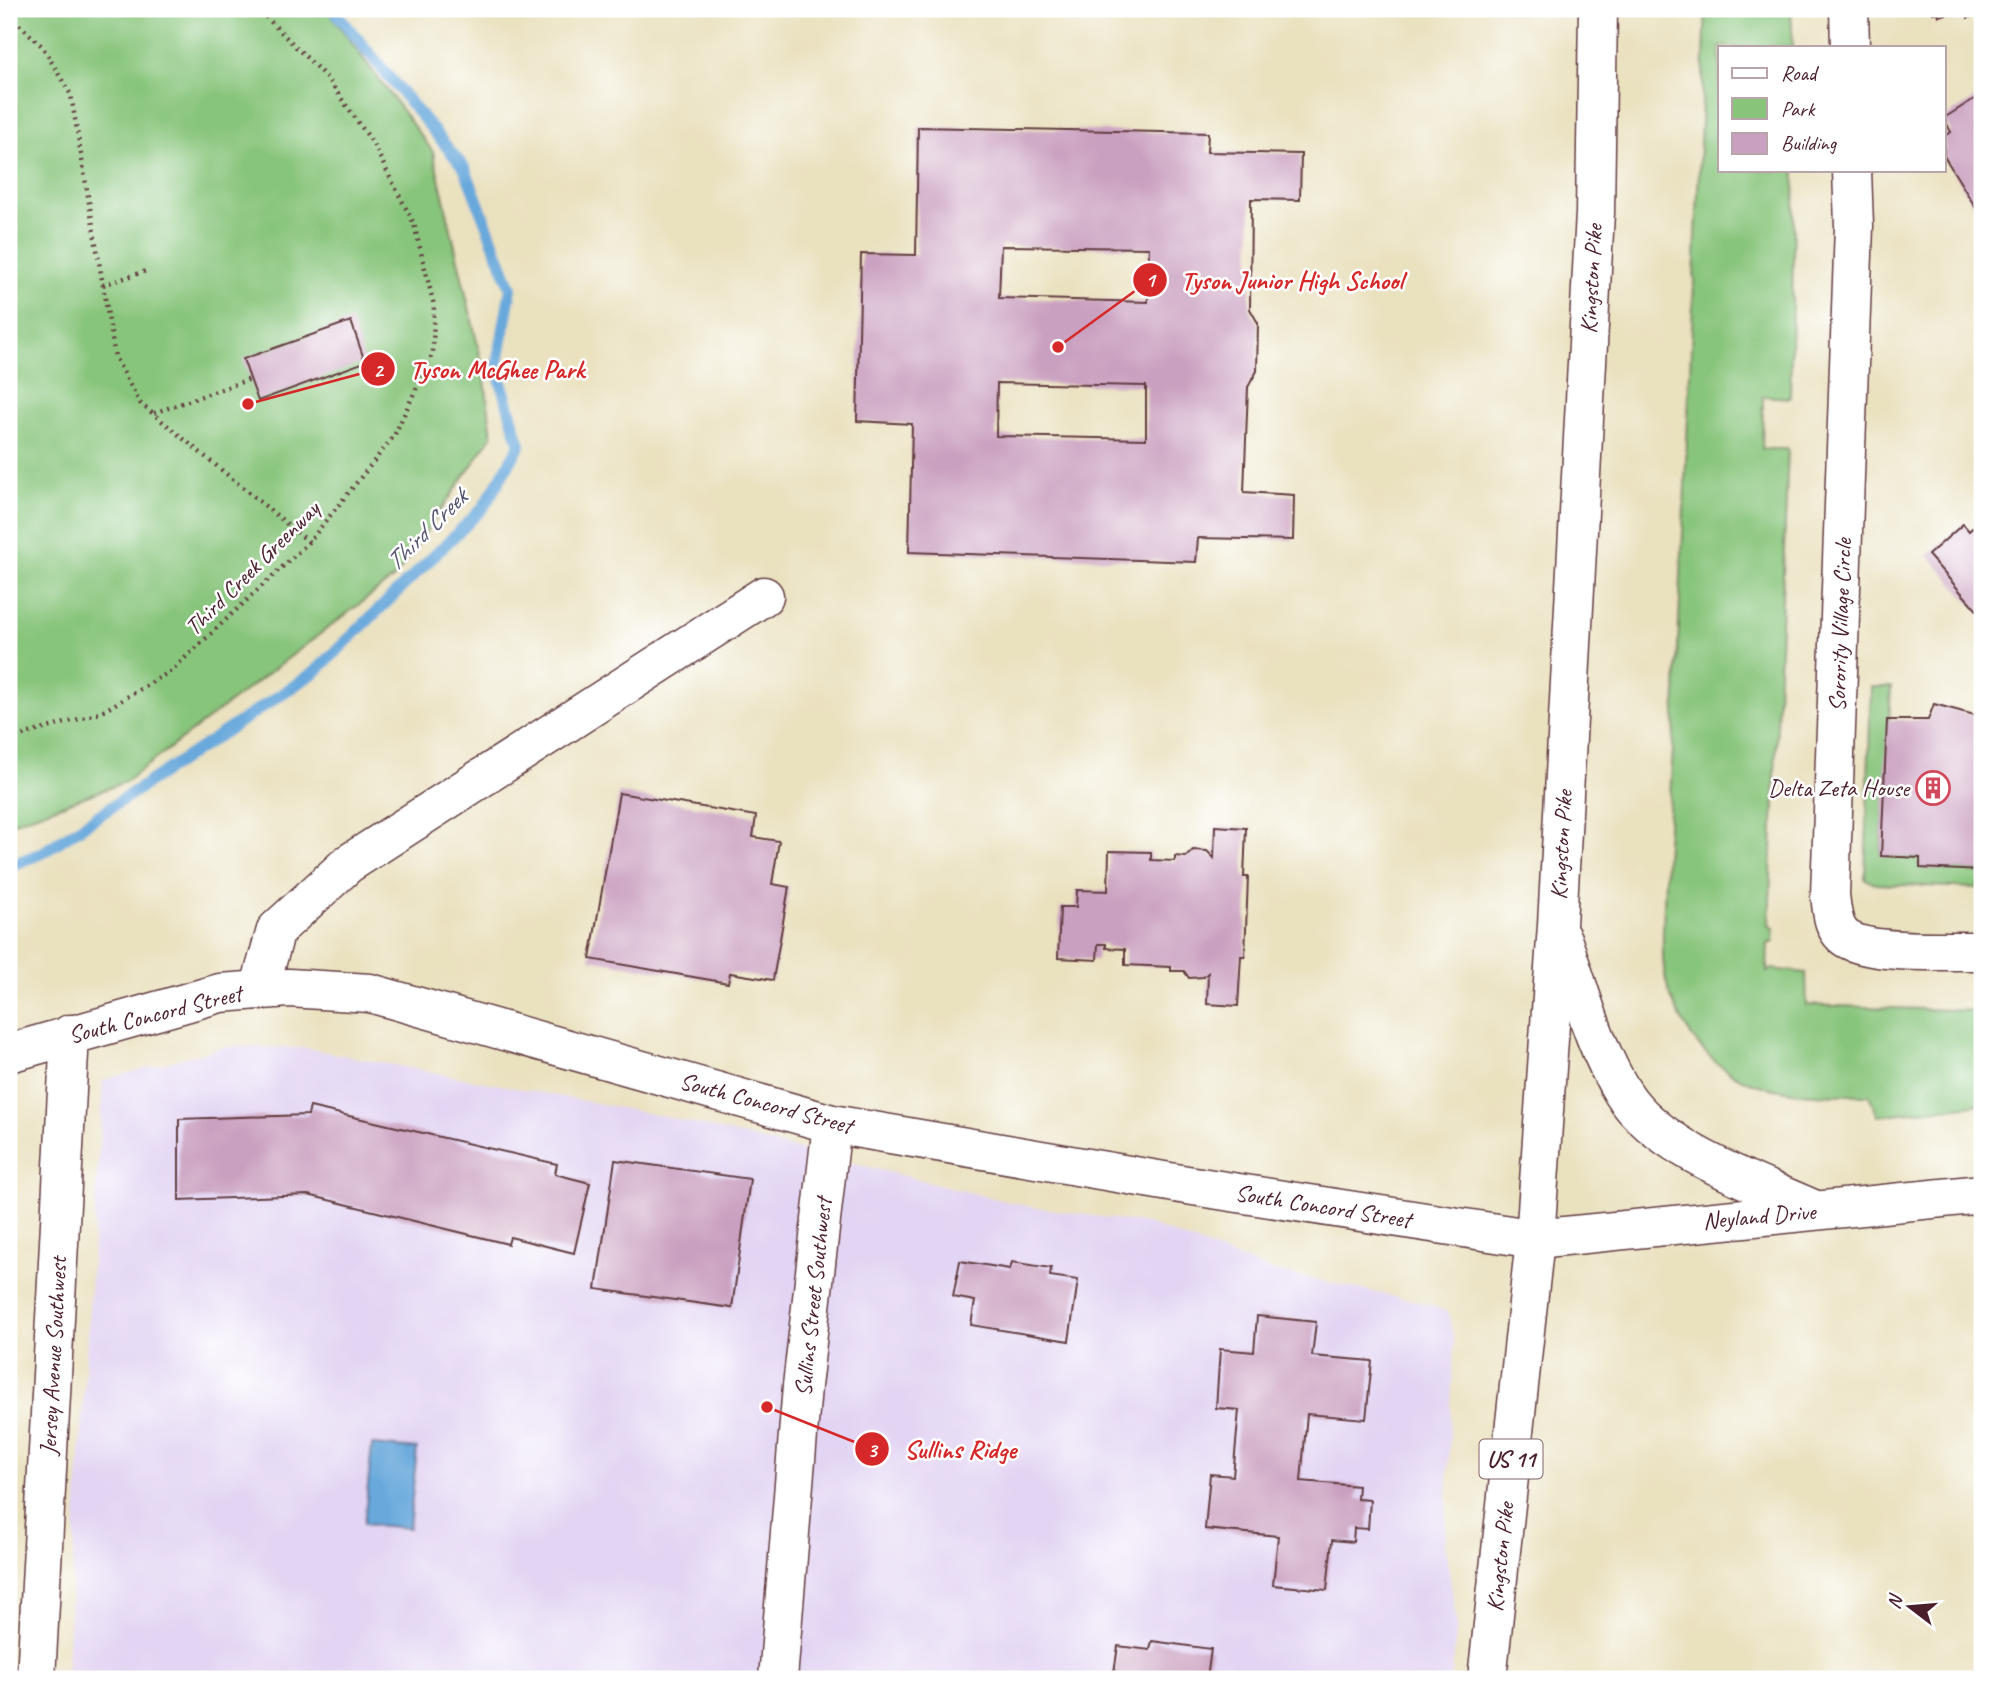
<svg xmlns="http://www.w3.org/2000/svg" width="1991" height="1688" font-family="Caveat,sans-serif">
<rect width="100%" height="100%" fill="#fff"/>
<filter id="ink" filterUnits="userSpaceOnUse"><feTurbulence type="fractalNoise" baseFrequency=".0143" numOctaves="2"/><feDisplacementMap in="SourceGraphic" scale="14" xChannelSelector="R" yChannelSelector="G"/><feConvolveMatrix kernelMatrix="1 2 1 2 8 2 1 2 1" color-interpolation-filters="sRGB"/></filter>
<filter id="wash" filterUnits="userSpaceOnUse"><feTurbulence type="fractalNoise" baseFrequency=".00686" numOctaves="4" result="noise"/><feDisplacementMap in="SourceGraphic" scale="28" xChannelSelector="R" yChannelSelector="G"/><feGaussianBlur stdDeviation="1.57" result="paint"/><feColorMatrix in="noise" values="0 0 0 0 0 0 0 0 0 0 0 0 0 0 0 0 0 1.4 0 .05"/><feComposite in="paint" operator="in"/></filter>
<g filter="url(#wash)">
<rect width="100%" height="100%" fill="#eae1bf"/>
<path fill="#e2d4f3" d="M228,1046L305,1048L668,1117L1021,1205L1147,1224L1270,1270L1420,1302L1448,1312L1454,1339L1445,1545L1457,1624L1451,1679H66L103,1080Z"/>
<g fill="#88c57b" stroke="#697253" stroke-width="2">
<path d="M9,9H324L331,15L433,152L484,372L492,436L395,577L125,782L9,824Z"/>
<path d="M1706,9H1791L1793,47H1720V170H1795L1790,398L1763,396L1762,449H1788L1769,926L1774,928L1773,942L1768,944L1767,972L1772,969L1806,973L1807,1005L1982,1011V1104L1878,1116L1869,1095C1781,1095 1714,1095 1673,1002C1659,971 1663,938 1664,905C1666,841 1672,777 1675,713C1687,479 1694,244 1706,9Z"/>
<path d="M1871,687H1891L1881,855L1920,858V868L1982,871V883L1977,888L1875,884L1865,879Z"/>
</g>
<path fill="#67a8db" stroke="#586483" stroke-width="2" d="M372,1445L417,1449L409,1528L364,1524Z"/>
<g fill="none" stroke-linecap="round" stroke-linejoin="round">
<path stroke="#67a8db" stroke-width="12" d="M9,866L42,853L315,672L483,508L520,445L497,368L511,288L465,169L333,9"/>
</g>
<g id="blocks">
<g fill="#caa0c0" fill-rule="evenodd">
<path d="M1932,9H1962V10L1939,16L1938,12L1933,13Z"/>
<path d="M1966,9H1982V14L1968,18Z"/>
<path d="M1982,94V218L1944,156V136L1951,132L1944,118Z"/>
<path d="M918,127L1208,133L1207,152L1301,154L1300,200L1251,199L1250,309L1258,323L1257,371L1248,387L1244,492L1294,495L1293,540L1198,538L1196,562L909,552L912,424L857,421L861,254L916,255ZM1001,246L1149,248L1148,302L999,298ZM997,383L1146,386V439L996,436Z"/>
<path d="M351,321L365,362L258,401L243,359Z"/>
<path d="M1982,519V616L1928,555L1963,524L1969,531Z"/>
<path d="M1934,704L1982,717V871L1920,868V858L1881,856L1887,720H1928Z"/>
<path d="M619,793L756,816L753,837L779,841L772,884L789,887L773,980L730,973L728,983L590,959Z"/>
<path d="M1215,826L1246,828L1244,877H1248L1245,956H1241L1238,1006L1207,1004L1208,973L1203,977L1189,978L1184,971H1171V967L1125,965V949L1106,948V944H1098L1097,960L1058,958L1060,907H1076L1077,890L1108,891L1109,851L1151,852V860L1175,861V856L1186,857L1193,850L1207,851L1214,858Z"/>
<path d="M310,1107L557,1164L555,1174L590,1183L574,1253L510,1237L508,1244L308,1195L179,1200V1119L308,1115Z"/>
<path d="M615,1160L750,1179L732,1308L596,1289Z"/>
<path d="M960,1261L1010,1269L1012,1262L1051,1268L1050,1276L1078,1280L1069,1341L971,1325L975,1301L953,1297Z"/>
<path d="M1257,1316L1316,1322L1312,1356L1372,1361L1366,1419L1307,1414L1301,1481L1358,1486L1357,1499L1370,1500L1368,1529L1354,1528L1353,1542L1332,1540L1327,1590L1273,1585L1278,1536L1205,1529L1210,1474L1233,1476L1239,1410L1216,1408L1220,1349L1254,1352Z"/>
<path d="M1152,1641L1211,1649L1207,1679H1113L1118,1646L1150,1650Z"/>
</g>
</g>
</g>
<g filter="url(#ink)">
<use href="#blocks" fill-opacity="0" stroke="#623c41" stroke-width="2"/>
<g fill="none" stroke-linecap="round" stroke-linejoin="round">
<g stroke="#623c41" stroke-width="41">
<g id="minor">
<path d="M1849,9L1850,47"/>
<path d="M1852,170L1854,226L1830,895C1832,909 1832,926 1843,936C1865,956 1951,950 1982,951"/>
<path d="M259,990L276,930L348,864L764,596"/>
<path d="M9,1053L220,993L289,988L370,993L832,1124L1187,1185L1535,1239"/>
<path d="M36,1679L70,1034"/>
<path d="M778,1679L802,1386L832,1124"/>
</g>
</g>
<g stroke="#623c41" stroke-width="41">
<g id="major">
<path d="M1562,939C1580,990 1594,1047 1623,1093C1658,1149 1755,1183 1813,1209"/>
<path d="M1535,1239L1982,1194"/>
<path d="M1487,1679L1535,1239L1557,925L1595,213L1598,9"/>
</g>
</g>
<g stroke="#623c41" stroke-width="4.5" stroke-dasharray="2 5" stroke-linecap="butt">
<path d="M9,15L42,46L71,95L115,357L140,403L309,542"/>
<path d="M103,285L146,271"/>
<path d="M154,413L250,379"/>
<path d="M9,739L100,713L171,671L309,542L394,436L433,353L434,305L414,224L372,142L327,78L258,9"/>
</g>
<use href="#minor" stroke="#fff" stroke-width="38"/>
<use href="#major" stroke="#fff" stroke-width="38"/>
</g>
</g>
<defs>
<g id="building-ring" transform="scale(1.75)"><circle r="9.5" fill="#fff" stroke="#d1495b" stroke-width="1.5"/><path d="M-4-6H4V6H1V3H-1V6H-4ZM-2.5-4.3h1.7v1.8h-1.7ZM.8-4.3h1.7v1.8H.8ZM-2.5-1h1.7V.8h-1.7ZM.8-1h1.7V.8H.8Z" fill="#d1495b"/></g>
</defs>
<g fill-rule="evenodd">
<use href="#building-ring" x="1933" y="788"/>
</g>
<g text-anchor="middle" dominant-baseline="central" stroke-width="5" stroke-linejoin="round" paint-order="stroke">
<rect fill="#fff" stroke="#80626b" stroke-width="2" x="1479.5" y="1439.5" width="63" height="39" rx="5"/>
<g font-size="23" font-weight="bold" fill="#4a1f2b">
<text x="1511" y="1459">US 11</text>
</g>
<g font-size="24" fill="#4a1f2b" stroke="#fff">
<text transform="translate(1591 279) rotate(-87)">Kingston Pike</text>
<text transform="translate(252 568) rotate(-45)">Third Creek Greenway</text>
<text transform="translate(1840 625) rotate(-88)">Sorority Village Circle</text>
<text transform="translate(1561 845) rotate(-87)">Kingston Pike</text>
<text transform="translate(155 1014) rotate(-14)">South Concord Street</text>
<text transform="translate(766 1103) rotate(15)">South Concord Street</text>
<text transform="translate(1323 1206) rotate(9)">South Concord Street</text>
<text transform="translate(1759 1216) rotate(-5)">Neyland Drive</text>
<text transform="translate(813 1297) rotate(-84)">Sullins Street Southwest</text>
<text transform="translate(53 1356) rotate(-87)">Jersey Avenue Southwest</text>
<text transform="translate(1500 1557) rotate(-84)">Kingston Pike</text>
</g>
<g font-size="24" fill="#4a1f2b" stroke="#fff" text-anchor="end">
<text x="1909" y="788">Delta Zeta House</text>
</g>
<g font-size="26" font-style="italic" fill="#565671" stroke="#fff">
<text transform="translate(426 530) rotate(-45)">Third Creek</text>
</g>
</g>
<path fill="none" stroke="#d62828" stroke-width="2.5" d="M1058 347L1150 280M248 404L378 369M767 1407L872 1449"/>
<g fill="#d62828" stroke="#fff" stroke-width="2.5">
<circle cx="1058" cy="347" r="7"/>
<circle cx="248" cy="404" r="7"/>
<circle cx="767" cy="1407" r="7"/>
<circle cx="1150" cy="280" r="18"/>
<circle cx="378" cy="369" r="18"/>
<circle cx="872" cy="1449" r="18"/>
</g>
<g font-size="21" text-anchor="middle" font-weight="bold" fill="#fff">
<text x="1150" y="287">1</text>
<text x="378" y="377">2</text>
<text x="872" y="1457">3</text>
</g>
<g font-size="26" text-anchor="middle" font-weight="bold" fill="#d62828" stroke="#fff" stroke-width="5" stroke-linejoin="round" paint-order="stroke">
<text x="1292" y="289">Tyson Junior High School</text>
<text x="497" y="378">Tyson McGhee Park</text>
<text x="960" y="1458">Sullins Ridge</text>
</g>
<rect width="1991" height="1688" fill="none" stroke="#fff" stroke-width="35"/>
<rect x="1718" y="46" width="228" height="126" fill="#ffffff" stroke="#b7a5aa" stroke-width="2"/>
<rect x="1732" y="68" width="35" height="10" fill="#ffffff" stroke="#b7a5aa" stroke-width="2"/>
<text x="1781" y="80" font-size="21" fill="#4a1f2b">Road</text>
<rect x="1732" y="98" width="35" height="21" fill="#88c57b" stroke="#b7a5aa" stroke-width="2"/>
<text x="1781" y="116" font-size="21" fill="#4a1f2b">Park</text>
<rect x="1732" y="133" width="35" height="21" fill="#caa0c0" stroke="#b7a5aa" stroke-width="2"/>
<text x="1781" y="150" font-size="21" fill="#4a1f2b">Building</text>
<g transform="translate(1910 1607) rotate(286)" stroke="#ffffff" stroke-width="5" paint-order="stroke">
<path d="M0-5L12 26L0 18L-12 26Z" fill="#4a1f2b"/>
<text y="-10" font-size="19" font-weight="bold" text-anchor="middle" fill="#4a1f2b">N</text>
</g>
</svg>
